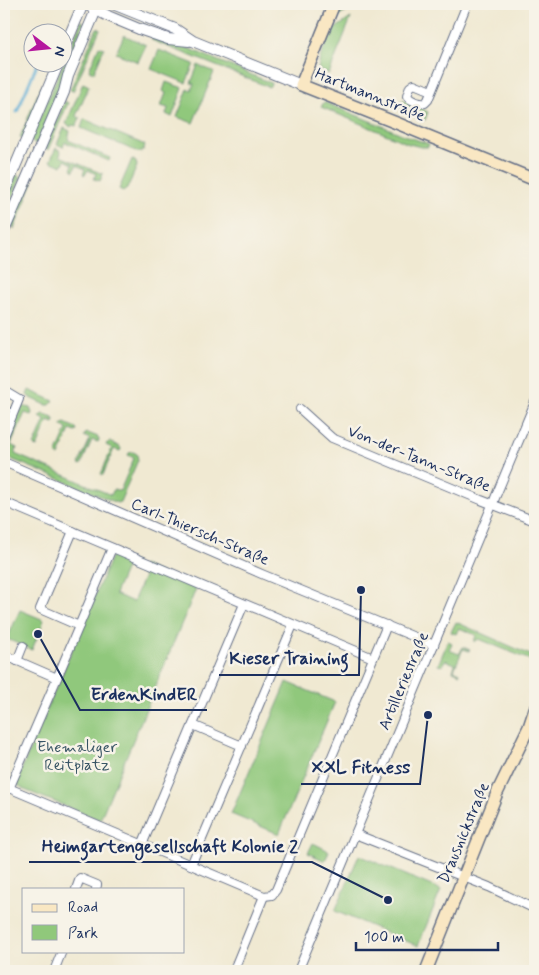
<svg xmlns="http://www.w3.org/2000/svg" width="539" height="975" font-family="Mynerve,sans-serif">
<rect width="100%" height="100%" fill="#f7f3e8"/>
<filter id="ink" filterUnits="userSpaceOnUse"><feTurbulence type="fractalNoise" baseFrequency=".02" numOctaves="2"/><feDisplacementMap in="SourceGraphic" scale="10" xChannelSelector="R" yChannelSelector="G"/><feConvolveMatrix kernelMatrix="1 2 1 2 8 2 1 2 1" color-interpolation-filters="sRGB"/></filter>
<filter id="wash" filterUnits="userSpaceOnUse"><feTurbulence type="fractalNoise" baseFrequency=".0096" numOctaves="4" result="noise"/><feDisplacementMap in="SourceGraphic" scale="20" xChannelSelector="R" yChannelSelector="G"/><feGaussianBlur stdDeviation="1.12" result="paint"/><feColorMatrix in="noise" values="0 0 0 0 0 0 0 0 0 0 0 0 0 0 0 0 0 1.4 0 .05"/><feComposite in="paint" operator="in"/></filter>
<g filter="url(#wash)">
<rect width="100%" height="100%" fill="#f0e9d2"/>
<g fill="#90c87b" stroke="#567c6c">
<path d="M342,4H350L348,11L337,17Z"/>
<path d="M351,18L329,74L318,69L320,58L331,31Z"/>
<path d="M81,21L84,22L65,68L58,95L37,144L30,141Z"/>
<path d="M97,28L100,29L73,91L70,90Z"/>
<path d="M124,35L146,45L138,62L116,53Z"/>
<path d="M152,38L183,46L271,83L270,86L269,87L151,40Z"/>
<path d="M99,46L104,48L94,72L89,70Z"/>
<path d="M159,50L194,64L186,83L151,69Z"/>
<path d="M198,65L214,72L193,123L177,117L188,89L191,90L194,84L191,83Z"/>
<path d="M166,82L183,88L172,117L166,114L168,108L161,106L166,93L163,91Z"/>
<path d="M83,83L89,86L76,116L80,118L76,126L72,125L71,127L66,124Z"/>
<path d="M41,86L44,88L23,138L20,137Z"/>
<path d="M402,100L428,112L425,120L407,113L399,107Z"/>
<path d="M65,101L68,103L48,150L46,149L47,144Z"/>
<path d="M324,102L409,137L429,144L428,147H421L409,144L321,107Z"/>
<path d="M84,119L145,145C144,149 143,153 138,152L81,128Z"/>
<path d="M64,128L70,131L68,140L110,158L109,161L65,142L63,147L57,144Z"/>
<path d="M56,148L61,151L60,156L103,174L100,181L94,179L96,174L88,170L85,175L83,174L85,169L76,165L74,171L71,169L73,164L65,160L62,166L50,161Z"/>
<path d="M132,159L136,162L137,166L128,187L123,191L119,189Z"/>
<path d="M16,175L21,177L4,219V205Z"/>
<path d="M30,181L33,182L14,229L12,225Z"/>
<path d="M29,390L54,401L50,405H46L29,397L27,395Z"/>
<path d="M22,406L30,408L32,413L31,415L25,413L11,445L17,448L15,454L111,495L114,489L120,491L134,458L128,455L129,453L133,452L137,454L138,460L120,502L117,503L4,456V450Z"/>
<path d="M43,414L53,418L55,421L54,423L48,421L37,447L34,446L45,420L40,417L41,415Z"/>
<path d="M65,423L76,428L77,430L76,432L70,430L59,456L56,455L67,429L62,426V424Z"/>
<path d="M88,433L98,437L99,440L98,442L92,440L81,465L79,464L90,439L84,436L85,434Z"/>
<path d="M110,442L120,447L121,449L120,451L114,449L103,475L101,474L112,448L106,445L107,443Z"/>
<path d="M113,555H118L136,563L134,571L126,568L115,594L133,602L144,576L139,573L143,565L196,589L100,820L25,790L17,784V780L111,557Z"/>
<path d="M20,610L44,620L32,650L7,639Z"/>
<path d="M456,622L535,657V662L479,639L474,642L476,635L459,628L456,634L451,632Z"/>
<path d="M448,641L452,643L449,650L459,654L463,647L470,650L469,651L463,649L454,670L460,673V674L453,671L455,664L445,660L442,666L438,665Z"/>
<path d="M287,682L335,702L279,834L231,814Z"/>
<path d="M313,843L329,851L325,861L308,853Z"/>
<path d="M359,855L441,890L418,946L335,911Z"/>
</g>
<g fill="none" stroke-linecap="round" stroke-linejoin="round">
<g stroke="#58abd3" stroke-width="3">
<path d="M51,32L52,29"/>
<path d="M17,112L38,62"/>
</g>
</g>
</g>
<g filter="url(#ink)">
<g fill="none" stroke-linecap="round" stroke-linejoin="round">
<g stroke="#667087" stroke-width="10">
<g id="minor">
<path d="M431,91L414,84L410,87L407,96C411,101 419,104 425,103L428,100L467,4"/>
<path d="M4,390L19,399L4,436"/>
<path d="M300,409L332,438L481,500L535,521"/>
<path d="M4,462L264,575L434,645"/>
<path d="M4,502L373,658"/>
<path d="M73,531L40,609L79,626"/>
<path d="M4,655L57,678L9,789"/>
<path d="M17,661L23,646"/>
<path d="M57,678L112,548"/>
<path d="M193,725L242,746"/>
<path d="M4,786L264,896"/>
<path d="M355,834L489,887L535,909"/>
<path d="M142,845L244,604"/>
<path d="M191,865L293,625"/>
<path d="M76,889L80,878L97,885L96,889"/>
<path d="M264,896L272,895L276,890L387,625"/>
<path d="M235,967L264,896"/>
<path d="M54,971L62,951"/>
<path d="M298,971L535,402"/>
</g>
</g>
<g stroke="#667087" stroke-width="12">
<g id="tertiary">
<path d="M85,4L108,16L139,29L168,39L189,41"/>
<path d="M113,4L175,29L193,41L301,85"/>
<path d="M62,53L83,4"/>
<path d="M4,193L59,62"/>
<path d="M4,231L64,92L68,76L96,10L95,4"/>
</g>
</g>
<g stroke="#667087" stroke-width="14">
<g id="secondary">
<path d="M334,4L301,85L399,124L535,180"/>
<path d="M426,971L497,793L529,727L535,709"/>
</g>
</g>
<use href="#minor" stroke="#fff" stroke-width="8"/>
<use href="#tertiary" stroke="#fff" stroke-width="10"/>
<use href="#secondary" stroke="#f9e7c3" stroke-width="11"/>
</g>
</g>
<g text-anchor="middle" dominant-baseline="central" stroke-width="5" stroke-linejoin="round" paint-order="stroke">
<g font-size="16" fill="#1b2f5e" stroke="#f7f3e8">
<text transform="translate(370 95) rotate(22)">Hartmannstraße</text>
<text transform="translate(419 459) rotate(22)">Von-der-Tann-Straße</text>
<text transform="translate(200 532) rotate(23)">Carl-Thiersch-Straße</text>
<text transform="translate(404 681) rotate(-67)">Artilleriestraße</text>
<text transform="translate(464 833) rotate(-67)">Drausnickstraße</text>
</g>
<g font-size="16" fill="#385565" stroke="#f7f3e8">
<text x="77" y="747">Ehemaliger<tspan x="77" dy="18">Reitplatz</tspan></text>
</g>
</g>
<path fill="none" stroke="#1b2f5e" stroke-width="2" d="M361 590L359 675H219M38 634L80 710H207M428 715L420 784H301M388 900L312 862H29"/>
<g fill="#1b2f5e" stroke="#f7f3e8" stroke-width="2">
<circle cx="361" cy="590" r="5"/>
<circle cx="38" cy="634" r="5"/>
<circle cx="428" cy="715" r="5"/>
<circle cx="388" cy="900" r="5"/>
</g>
<g font-size="18" text-anchor="middle" font-weight="bold" fill="#1b2f5e" stroke="#f7f3e8" stroke-width="5" stroke-linejoin="round" paint-order="stroke">
<text x="289" y="664">Kieser Training</text>
<text x="144" y="700">ErdenKindER</text>
<text x="361" y="773">XXL Fitness</text>
<text x="170" y="852">Heimgartengesellschaft Kolonie 2</text>
</g>
<rect width="539" height="975" fill="none" stroke="#f7f3e8" stroke-width="20"/>
<rect x="22" y="888" width="162" height="65" fill="#f7f3e8" stroke="#9fa5b1"/>
<rect x="32" y="904" width="25" height="8" fill="#f9e7c3" stroke="#9fa5b1"/>
<text x="68" y="912" font-size="15" fill="#1b2f5e">Road</text>
<rect x="32" y="925" width="25" height="15" fill="#90c87b" stroke="#9fa5b1"/>
<text x="68" y="938" font-size="15" fill="#1b2f5e">Park</text>
<g transform="translate(48 48) rotate(106)"><circle r="24" fill="#f7f3e8" stroke="#9fa5b1"/>
<path d="M0-4L9 19L0 12L-9 19Z" fill="#b5179e"/>
<text y="-8" font-size="14" font-weight="bold" text-anchor="middle" fill="#1b2f5e">N</text>
</g>
<path d="M356 942v8h142v-8" fill="none" stroke="#1b2f5e" stroke-width="2.5"/>
<text x="364" y="942" font-size="15" fill="#1b2f5e" stroke="#f7f3e8" stroke-width="4" paint-order="stroke">100 m</text>
</svg>
